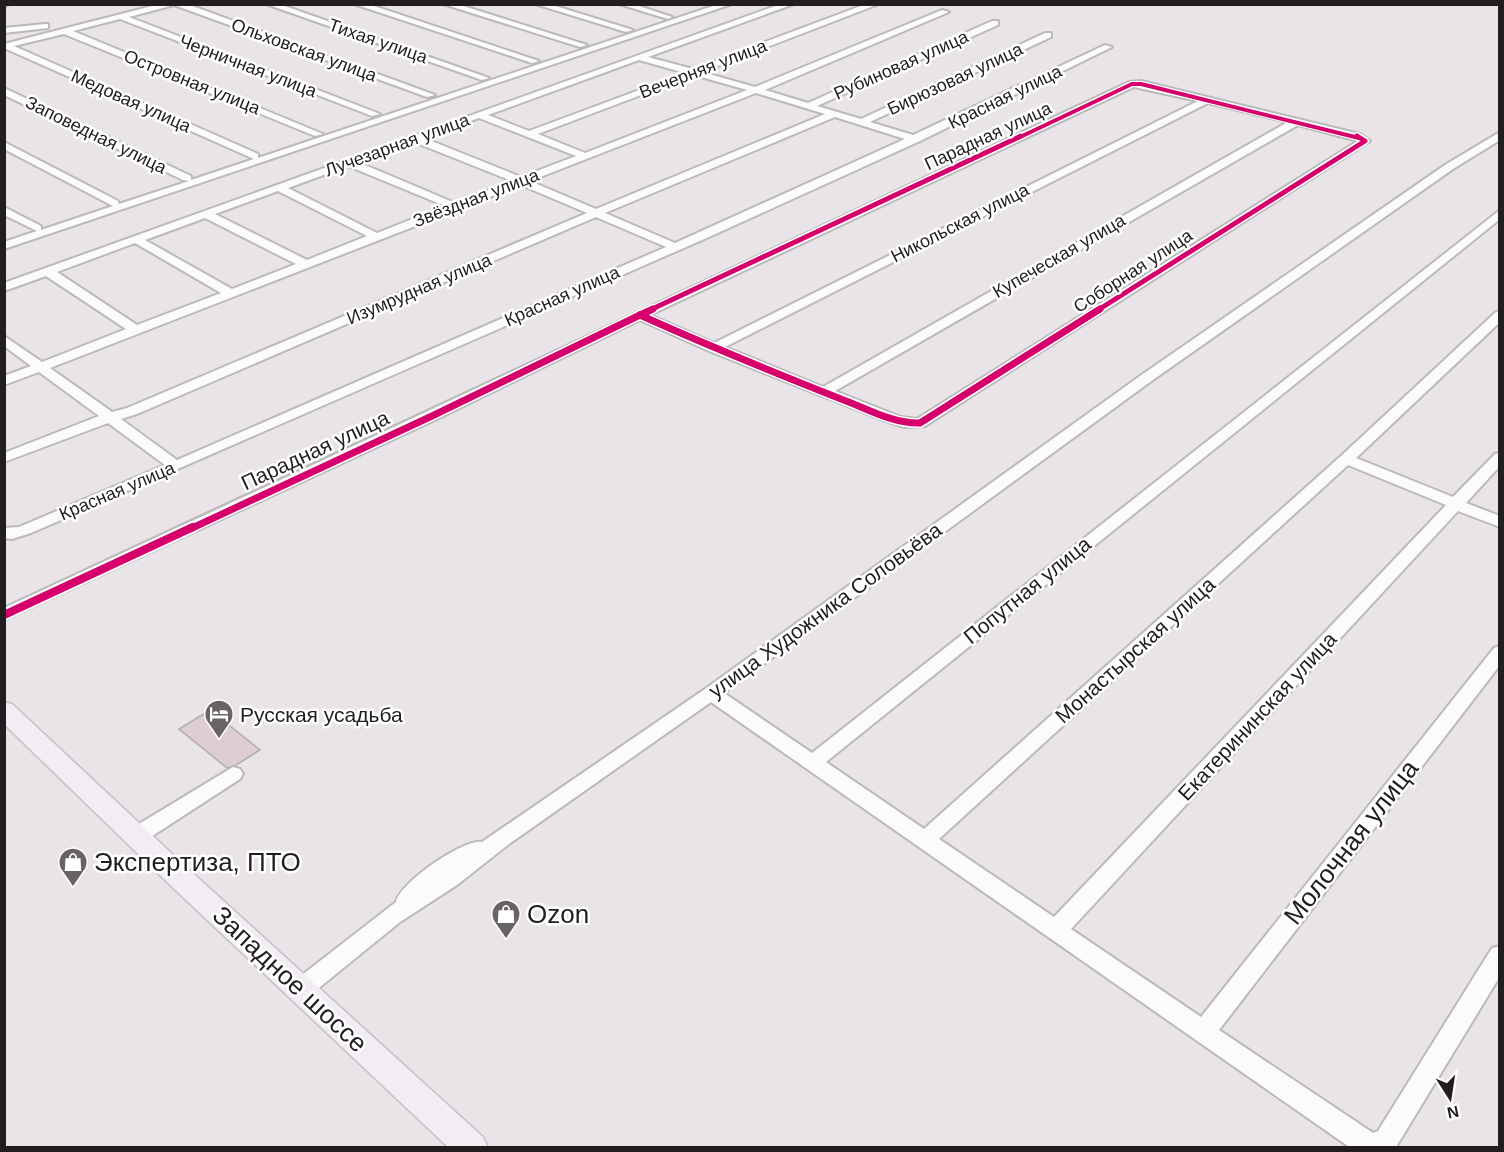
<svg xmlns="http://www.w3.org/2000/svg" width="1504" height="1152" font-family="Arial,sans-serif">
<rect width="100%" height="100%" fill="#e9e4e7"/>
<path fill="#deced3" stroke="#b1adaf" stroke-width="1.5" d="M210,710L260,750L236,765L227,768L179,729Z"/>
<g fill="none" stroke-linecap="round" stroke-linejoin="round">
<g stroke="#bcb9ba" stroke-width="4">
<g id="minor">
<path d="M4,4H9L4,7Z"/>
<path d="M160,4H187L435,95L427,97L174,5L129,17L380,114L372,116L120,19L73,31L323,134L315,136L64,34L14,46L258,154V158L719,4H732L4,249V242L37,231L4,215V207L41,226V230L113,206L4,149V142L118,201L119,204L189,181L183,180L4,95V88L191,176V180L254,159L4,48V44Z"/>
<path d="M266,4H279L489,78L482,80Z"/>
<path d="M354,4H368L539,61L532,63Z"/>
<path d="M443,4H457L587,45L580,47Z"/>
<path d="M535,4H549L633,30L626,32Z"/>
<path d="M619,4H633L672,17L668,19Z"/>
<path d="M781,4H794L648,57L693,69L866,4H879L702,72L755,87L942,10L949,12L765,90L808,103L992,21H998V25L817,106L861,119L1045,33H1051V37L870,122L913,135L1105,45L1112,47L920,141L709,237L31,533L12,539L4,538V528L19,527L165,465L108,423L4,462V453L99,416L39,372L4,385V376L31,366L4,346V336L42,362L126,329L46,276L4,291V283ZM639,60L685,73L529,131L488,115ZM694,75L747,90L585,153L538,134ZM756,93L825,114L596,209L530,181ZM835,117L905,139L675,243L605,213ZM479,118L576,156L521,177L424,138ZM414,142L512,181L455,203L358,162ZM348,166L445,206L377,233L288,188ZM521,185L587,213L127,408L112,412L50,368ZM278,191L367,236L307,260L215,214ZM596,217L666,247L177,460L121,419L137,414ZM205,218L296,264L232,289L145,240ZM135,243L221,293L137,325L57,272Z"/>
<path d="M45,24H48V28L4,33V28Z"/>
<path d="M1141,81L1360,134L1370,141L925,426L904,427L883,420L709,351L640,320L437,419L4,620V608C380,435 754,257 1129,82ZM1134,87L1198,101L714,343L650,315ZM1208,103L1288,122L823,387L725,347ZM1298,125L1358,141L917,419L901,417L835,391Z"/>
<path d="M1500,132V140L1453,169L1150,382L724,693L812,753L1500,210V219L826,762L924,829L1341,456L1496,312L1500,311V322L1356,458L1453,497L1495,454L1500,453V466L1466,503L1500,516V527L1458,511L1071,929L1201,1017L1494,648L1500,646V665L1219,1030L1373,1133L1378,1131L1492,948L1500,946V976L1396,1147L1348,1146L711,702L509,844L457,885L400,922L309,996L301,999L293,996L290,989L293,982L396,902C400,883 463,839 482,842L705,689L1140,376L1445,165ZM1348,465L1446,505L1054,917L939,839Z"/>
<path d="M233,767L240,769L243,774L240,779L143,842L136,844L129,842L126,836L129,830Z"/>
</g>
</g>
<g stroke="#c2c0c1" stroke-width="3">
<path id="major" d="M4,702L12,704L185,866L483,1137L488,1148H449L167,882L4,724Z"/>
</g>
<use href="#minor" fill="#fcfbfb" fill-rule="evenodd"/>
<use href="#major" fill="#f2ecf4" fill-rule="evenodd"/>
<g stroke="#fff" stroke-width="6">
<path id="cycleway-far3" d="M1018,138L1132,84H1141L1359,138"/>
</g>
<g stroke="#fff" stroke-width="8">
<g id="cycleway-far2">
<path d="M650,310L1021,136"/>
<path d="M1098,310L1365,141L1357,136"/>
</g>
</g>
<g stroke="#fff" stroke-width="10">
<g id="cycleway-far1">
<path d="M640,315C706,345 773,372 841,399C866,408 893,424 920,423L1100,309"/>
<path d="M640,315L653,309"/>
<path d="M190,529L432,416L640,315"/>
</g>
</g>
<g stroke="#fff" stroke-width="12">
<path id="cycleway" d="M4,615L193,527"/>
</g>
<use href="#cycleway-far3" stroke="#d6006c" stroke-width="4"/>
<use href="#cycleway-far2" stroke="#d6006c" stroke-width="5"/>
<use href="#cycleway-far1" stroke="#d6006c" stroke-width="7"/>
<use href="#cycleway" stroke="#d6006c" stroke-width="8"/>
</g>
<defs>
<g id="hotel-pin" transform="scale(1.5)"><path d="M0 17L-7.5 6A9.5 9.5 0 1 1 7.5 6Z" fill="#686366" stroke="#fff"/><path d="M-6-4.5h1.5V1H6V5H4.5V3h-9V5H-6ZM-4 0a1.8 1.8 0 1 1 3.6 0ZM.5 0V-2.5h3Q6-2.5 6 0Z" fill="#fff"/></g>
<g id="shop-pin" transform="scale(1.5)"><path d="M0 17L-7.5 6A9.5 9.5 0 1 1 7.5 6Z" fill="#686366" stroke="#fff"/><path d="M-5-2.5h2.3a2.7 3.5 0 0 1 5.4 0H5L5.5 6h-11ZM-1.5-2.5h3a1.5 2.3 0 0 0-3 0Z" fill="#fff"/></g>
</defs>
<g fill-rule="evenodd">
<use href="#hotel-pin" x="219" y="714"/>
<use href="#shop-pin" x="73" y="862"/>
<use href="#shop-pin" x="506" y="914"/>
</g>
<g text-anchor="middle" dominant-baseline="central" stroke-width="5" stroke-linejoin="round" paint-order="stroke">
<g font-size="18" fill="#221e20" stroke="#fff">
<text transform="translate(378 41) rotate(19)">Тихая улица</text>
<text transform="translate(304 50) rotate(20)">Ольховская улица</text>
<text transform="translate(901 65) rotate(-24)">Рубиновая улица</text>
<text transform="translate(248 66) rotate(21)">Черничная улица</text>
<text transform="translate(703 69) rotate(-21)">Вечерняя улица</text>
<text transform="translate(955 79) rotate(-25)">Бирюзовая улица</text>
<text transform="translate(192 82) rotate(22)">Островная улица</text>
<text transform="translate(1005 97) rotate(-26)">Красная улица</text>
<text transform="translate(131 101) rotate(24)">Медовая улица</text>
<text transform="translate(96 135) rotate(26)">Заповедная улица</text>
<text transform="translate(988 136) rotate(-25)">Парадная улица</text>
<text transform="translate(397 145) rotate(-20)">Лучезарная улица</text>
<text transform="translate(476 198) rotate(-21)">Звёздная улица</text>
<text transform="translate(960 223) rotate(-27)">Никольская улица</text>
<text transform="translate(1059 256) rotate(-30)">Купеческая улица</text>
<text transform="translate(1133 271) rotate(-33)">Соборная улица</text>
<text transform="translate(419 289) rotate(-23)">Изумрудная улица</text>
<text transform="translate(562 296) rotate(-24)">Красная улица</text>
<text transform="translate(117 491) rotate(-23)">Красная улица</text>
</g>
<g font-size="21" fill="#221e20" stroke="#fff">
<text transform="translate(315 450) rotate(-25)">Парадная улица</text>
<text transform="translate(1027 590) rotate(-39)">Попутная улица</text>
<text transform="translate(825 610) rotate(-36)">улица Художника Соловьёва</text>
<text transform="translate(1135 650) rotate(-42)">Монастырская улица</text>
<text transform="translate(1257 716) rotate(-47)">Екатерининская улица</text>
</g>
<g font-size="21" fill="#221e20" stroke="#fff" text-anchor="start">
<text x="240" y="714">Русская усадьба</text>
</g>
<g font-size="26" fill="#221e20" stroke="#fff">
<text transform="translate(1351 842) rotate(-52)">Молочная улица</text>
<text transform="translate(290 979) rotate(43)">Западное шоссе</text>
</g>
<g font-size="26" fill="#221e20" stroke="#fff" text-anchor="start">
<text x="94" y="862">Экспертиза, ПТО</text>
<text x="527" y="914">Ozon</text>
</g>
</g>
<rect width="1504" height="1152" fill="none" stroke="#221e20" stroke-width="12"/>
<g transform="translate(1450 1098) rotate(168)" stroke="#ffffff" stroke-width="4.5" paint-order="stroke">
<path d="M0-4.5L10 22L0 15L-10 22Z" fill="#221e20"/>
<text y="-9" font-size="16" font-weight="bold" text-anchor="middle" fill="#221e20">N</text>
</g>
</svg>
